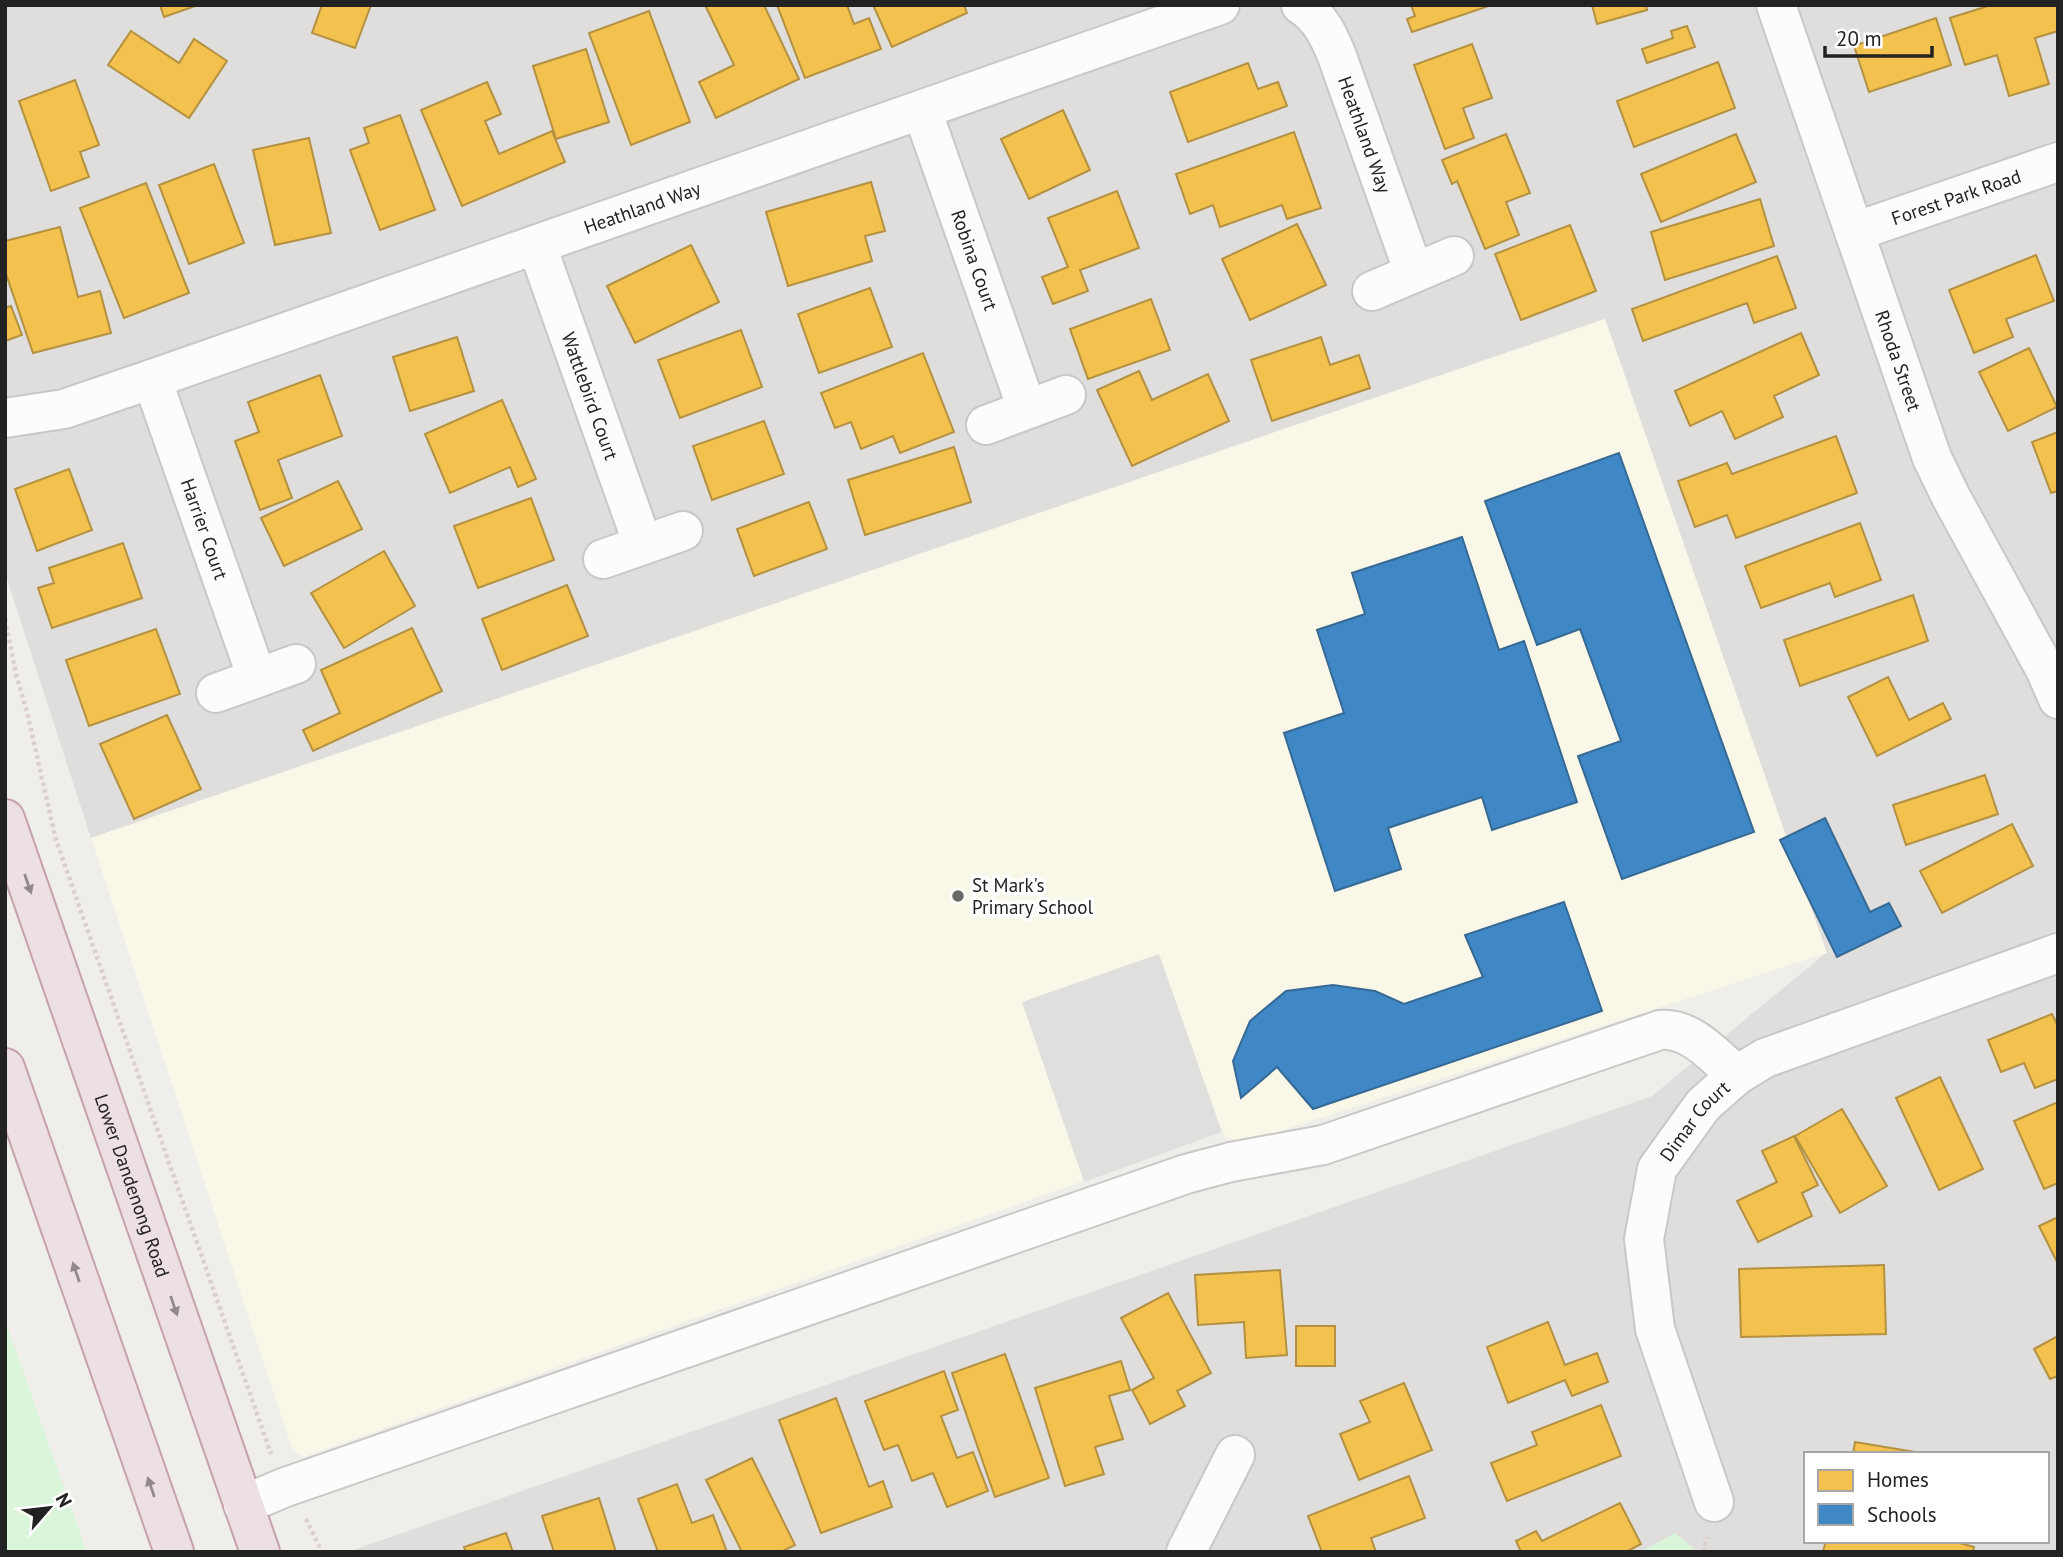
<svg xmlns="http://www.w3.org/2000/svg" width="2063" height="1557" font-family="'PT Sans',sans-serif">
<rect width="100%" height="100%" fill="#f0eeeb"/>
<path fill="#dfdedc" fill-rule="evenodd" d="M5,5H2058V1552H348L1652,1096L1826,953L1605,319L91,838L5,573ZM1806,1454H2047V1541H1806Z"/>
<path fill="#f8f7e8" d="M1605,319L1827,953L1246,1142L1228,1138L1222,1132L303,1457L292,1449L91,838Z"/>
<g fill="#daf5da">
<path d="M5,1320L87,1552H5Z"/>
<path d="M1675,1533L1698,1552H1640Z"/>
</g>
<path fill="#e0dfde" d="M1159,954L1222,1132L1084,1182L1022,1002Z"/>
<g fill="#f2c14e" stroke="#b49141" stroke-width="2">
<path d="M160,5H198L164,17Z"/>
<path d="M322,5H371L355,48L312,33Z"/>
<path d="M705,5H764L799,79L716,118L699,82L734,65Z"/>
<path d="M777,5H847L854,24L869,18L881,49L805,78Z"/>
<path d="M873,5H964L967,13L892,47Z"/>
<path d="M1411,5H1485L1486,7L1412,32L1407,19L1415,16Z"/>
<path d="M1592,5H1646L1647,10L1597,24Z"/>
<path d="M1991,5H2058V31L2035,38L2049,84L2009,96L1997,55L1965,65L1950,18Z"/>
<path d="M649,11L690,122L631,145L589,33Z"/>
<path d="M1936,18L1951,65L1869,92L1854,46Z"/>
<path d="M1687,26L1695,47L1647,63L1642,49L1673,38L1671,31Z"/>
<path d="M131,31L179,63L194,39L227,61L189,118L108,65Z"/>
<path d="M1472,44L1492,98L1463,108L1474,138L1445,149L1414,65Z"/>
<path d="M586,49L609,122L556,139L533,66Z"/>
<path d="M1718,62L1735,108L1634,147L1617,101Z"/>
<path d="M1248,63L1258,89L1278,82L1287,106L1188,142L1170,92Z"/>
<path d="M75,80L99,145L80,152L89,177L51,191L19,101Z"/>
<path d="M487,82L501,114L485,121L499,154L552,131L565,162L462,206L421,110Z"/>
<path d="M1063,110L1090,170L1029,199L1001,139Z"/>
<path d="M400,115L435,210L380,230L350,150L369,143L364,128Z"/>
<path d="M1294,132L1321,208L1287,219L1282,205L1220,227L1213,205L1190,214L1176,174Z"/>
<path d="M1506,134L1530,193L1506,202L1519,235L1485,249L1457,181L1452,184L1442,160Z"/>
<path d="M1736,134L1756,182L1661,222L1641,174Z"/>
<path d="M309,138L331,233L275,245L253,150Z"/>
<path d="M214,164L244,243L189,264L159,185Z"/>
<path d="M871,182L885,231L865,236L872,261L788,286L766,212Z"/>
<path d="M146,183L189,293L124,318L80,208Z"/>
<path d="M1117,191L1139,248L1080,270L1088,291L1053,304L1042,277L1068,267L1048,218Z"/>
<path d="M1760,199L1774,246L1665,280L1651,232Z"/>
<path d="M1297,224L1326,285L1250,320L1222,259Z"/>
<path d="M1570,225L1596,291L1521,320L1495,254Z"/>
<path d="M60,227L78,297L100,291L111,333L33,353L5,271V241Z"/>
<path d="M691,245L719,302L635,343L607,286Z"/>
<path d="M2036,255L2054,301L2006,319L2013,337L1974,353L1949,290Z"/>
<path d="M1777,256L1796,308L1754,323L1747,303L1643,341L1632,309Z"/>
<path d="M870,288L892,347L819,373L798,314Z"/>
<path d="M1151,299L1170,350L1088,379L1070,329Z"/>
<path d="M11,306L22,335L5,341V308Z"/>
<path d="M741,330L762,387L680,418L658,360Z"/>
<path d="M1801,333L1819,375L1774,396L1783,417L1735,439L1722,411L1690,426L1675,391Z"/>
<path d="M457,337L474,391L410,411L393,357Z"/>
<path d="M1321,337L1330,365L1359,355L1370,388L1272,421L1251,360Z"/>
<path d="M2029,348L2057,407L2008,431L1979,372Z"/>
<path d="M923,353L954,432L900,453L893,436L861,449L851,422L835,428L821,393Z"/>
<path d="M1139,371L1152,400L1208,374L1229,421L1132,466L1097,390Z"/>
<path d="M320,375L342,436L278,460L292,498L260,510L235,441L259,432L248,402Z"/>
<path d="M502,400L536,479L518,487L510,467L450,493L425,434Z"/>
<path d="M764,421L784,474L712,500L693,446Z"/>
<path d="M2058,432V491L2051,493L2032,442Z"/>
<path d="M1836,436L1857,493L1736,538L1727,515L1695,527L1678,481L1727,463L1732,474Z"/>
<path d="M954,447L971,502L865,535L848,480Z"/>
<path d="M69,469L92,530L37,551L15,489Z"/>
<path d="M338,481L362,529L284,566L261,518Z"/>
<path d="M531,498L554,560L478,588L454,526Z"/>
<path d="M809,502L827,549L754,576L737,529Z"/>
<path d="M1860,523L1881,580L1835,597L1830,583L1761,608L1745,566Z"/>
<path d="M123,543L142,598L52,628L38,588L54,583L49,568Z"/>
<path d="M384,551L415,606L344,648L311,593Z"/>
<path d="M567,585L588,636L502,670L482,619Z"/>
<path d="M1913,595L1928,641L1800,686L1784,640Z"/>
<path d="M412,628L442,691L313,751L303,730L340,713L321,670Z"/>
<path d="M156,629L180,694L89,726L66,660Z"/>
<path d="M1888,677L1909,720L1943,703L1951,719L1877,756L1848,697Z"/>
<path d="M167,715L201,789L134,819L100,744Z"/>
<path d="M1985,775L1998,814L1906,845L1893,805Z"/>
<path d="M2012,824L2033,866L1942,913L1920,871Z"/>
<path d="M2052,1014L2058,1026V1079L2035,1088L2024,1063L2001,1072L1988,1040Z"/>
<path d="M1940,1077L1983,1169L1939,1190L1896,1098Z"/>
<path d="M2058,1102V1183L2044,1189L2014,1121Z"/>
<path d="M1842,1109L1887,1186L1840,1213L1795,1136Z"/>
<path d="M1794,1136L1818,1185L1802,1193L1812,1216L1758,1242L1737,1201L1777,1182L1762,1151Z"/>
<path d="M2058,1217V1264L2039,1226Z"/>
<path d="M1884,1265L1886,1334L1741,1337L1739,1269Z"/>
<path d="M1280,1270L1287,1355L1246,1358L1244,1322L1198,1325L1195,1275Z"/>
<path d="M1168,1293L1211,1373L1177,1391L1185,1406L1150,1424L1132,1390L1154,1378L1121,1318Z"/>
<path d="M1548,1322L1565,1365L1597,1353L1608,1382L1572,1396L1565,1380L1508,1403L1487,1347Z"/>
<rect x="1296" y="1326" width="39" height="40"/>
<path d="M2058,1336V1376L2050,1379L2034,1349Z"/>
<path d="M1005,1354L1049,1478L995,1497L952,1373Z"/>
<path d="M1121,1361L1130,1390L1109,1396L1123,1439L1095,1447L1104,1474L1065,1486L1035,1388Z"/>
<path d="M944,1371L958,1410L941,1416L957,1458L973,1452L988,1491L947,1507L933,1473L912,1481L898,1445L884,1450L865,1401Z"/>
<path d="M1404,1383L1432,1450L1359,1480L1340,1434L1370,1422L1360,1401Z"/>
<path d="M836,1398L869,1487L883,1481L892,1507L821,1533L779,1420Z"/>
<path d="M1601,1405L1621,1456L1507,1501L1491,1463L1537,1445L1532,1432Z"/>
<path d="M1855,1442L1927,1454H1853Z"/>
<path d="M752,1458L795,1545L781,1552H742L706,1480Z"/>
<path d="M1409,1476L1425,1518L1371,1538L1376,1552H1322L1308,1516Z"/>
<path d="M677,1484L692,1523L713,1515L727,1552H658L638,1499Z"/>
<path d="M599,1498L616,1552H554L542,1516Z"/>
<path d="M1620,1503L1641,1544L1626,1552H1521L1516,1541L1536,1531L1542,1541Z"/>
<path d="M506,1533L513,1552H466L464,1547Z"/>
<path d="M1826,1541H1953L1974,1547L1973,1552H1827L1823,1551Z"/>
</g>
<g fill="#3f88c5" stroke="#366994" stroke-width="2">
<path d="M1619,453L1754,832L1622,879L1578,756L1621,741L1580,629L1537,645L1485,501Z"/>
<path d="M1462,537L1499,650L1524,641L1577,802L1492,830L1482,797L1388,828L1401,869L1335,891L1284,733L1344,713L1317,630L1365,614L1352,573Z"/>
<path d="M1825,818L1870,912L1889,903L1901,926L1837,957L1780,840Z"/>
<path d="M1564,902L1602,1011L1313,1109L1277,1067L1241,1098L1233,1061L1250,1021L1286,991L1333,985L1375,991L1404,1004L1483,977L1465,935Z"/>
</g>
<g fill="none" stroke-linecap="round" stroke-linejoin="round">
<g stroke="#c9c8c7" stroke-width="42">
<g id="street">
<path id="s1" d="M1301,5C1320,17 1329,36 1337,56L1414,273"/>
<path id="s2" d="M1776,5L1932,458L1951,497L2046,671L2058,699"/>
<path id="s3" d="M922,110L1027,409"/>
<path id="s4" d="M1854,232L2058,162"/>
<path id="s5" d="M537,246L643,545"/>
<path d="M1372,291L1454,256"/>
<path id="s6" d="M152,379L257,678"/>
<path id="s7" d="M5,418L64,409L152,379L1220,5"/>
<path d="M986,425L1066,395"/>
<path d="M603,559L683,531"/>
<path d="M216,693L296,664"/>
<path id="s8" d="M1714,1502L1655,1329L1644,1239L1657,1169L1703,1105L1737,1075L1765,1058L2058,953"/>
<path d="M243,1505L283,1488L1186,1174L1231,1162L1323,1145L1660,1030C1691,1027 1715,1057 1737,1075"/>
<path d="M1186,1552L1235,1455"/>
</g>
</g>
<g stroke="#c5a2ac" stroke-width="42">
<g id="highway">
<path id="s9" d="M5,819L260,1552"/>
<path d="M5,1068L174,1552"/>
</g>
</g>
<g stroke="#dccecd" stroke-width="4.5" stroke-dasharray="3.5 3.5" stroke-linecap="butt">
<path d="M5,619L16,674L27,712L56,840L271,1454"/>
<path d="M306,1519L322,1552"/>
<path d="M1693,1552L1694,1550"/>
<path d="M1703,1552L1707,1537"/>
</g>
<use href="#street" stroke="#fdfcfc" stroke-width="38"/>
<use href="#highway" stroke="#ece0e2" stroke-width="38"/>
</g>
<defs><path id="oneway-solid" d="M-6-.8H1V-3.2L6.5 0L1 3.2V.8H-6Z" transform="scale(1.75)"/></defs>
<g fill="#918a8c">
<use href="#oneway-solid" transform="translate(28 884) rotate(71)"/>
<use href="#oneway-solid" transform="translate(76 1272) rotate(-109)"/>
<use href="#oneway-solid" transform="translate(174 1306) rotate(71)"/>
<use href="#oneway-solid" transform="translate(151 1487) rotate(-109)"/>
</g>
<circle fill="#6a6968" stroke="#fff" stroke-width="2.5" cx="958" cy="896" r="7"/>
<g text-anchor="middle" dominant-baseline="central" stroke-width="7" stroke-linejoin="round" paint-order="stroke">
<g font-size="19" fill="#222" stroke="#fff">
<text stroke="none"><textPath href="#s1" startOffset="147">Heathland Way</textPath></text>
<text stroke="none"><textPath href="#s4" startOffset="108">Forest Park Road</textPath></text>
<text stroke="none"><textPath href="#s7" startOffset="672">Heathland Way</textPath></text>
<text stroke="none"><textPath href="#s3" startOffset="159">Robina Court</textPath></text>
<text stroke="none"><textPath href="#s2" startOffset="376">Rhoda Street</textPath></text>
<text stroke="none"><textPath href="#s5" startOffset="159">Wattlebird Court</textPath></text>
<text stroke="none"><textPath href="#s6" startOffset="159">Harrier Court</textPath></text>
<text stroke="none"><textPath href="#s8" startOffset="406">Dimar Court</textPath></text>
<text stroke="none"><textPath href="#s9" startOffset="388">Lower Dandenong Road</textPath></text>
</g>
<g font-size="19" fill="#222" stroke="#fff" text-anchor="start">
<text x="972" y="885">St Mark's<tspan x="972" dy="22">Primary School</tspan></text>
</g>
</g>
<rect width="2063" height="1557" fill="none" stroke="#222222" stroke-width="14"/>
<rect x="1804" y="1452" width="245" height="91" fill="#ffffff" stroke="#a7a7a7" stroke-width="2"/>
<rect x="1818" y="1470" width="35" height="21" fill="#f2c14e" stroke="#a7a7a7" stroke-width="2"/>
<text x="1867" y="1487" font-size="21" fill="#222222">Homes</text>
<rect x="1818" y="1504" width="35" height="21" fill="#3f88c5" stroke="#a7a7a7" stroke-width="2"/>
<text x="1867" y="1522" font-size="21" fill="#222222">Schools</text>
<g transform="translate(49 1508) rotate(62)" stroke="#ffffff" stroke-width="5" paint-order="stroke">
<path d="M0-5L12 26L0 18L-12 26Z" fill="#222222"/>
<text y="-10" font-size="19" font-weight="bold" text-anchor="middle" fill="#222222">N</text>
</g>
<path d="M1825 46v10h107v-10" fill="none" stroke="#222222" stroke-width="3.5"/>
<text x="1836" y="46" font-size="21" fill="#222222" stroke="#ffffff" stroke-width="5" paint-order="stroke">20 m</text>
</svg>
